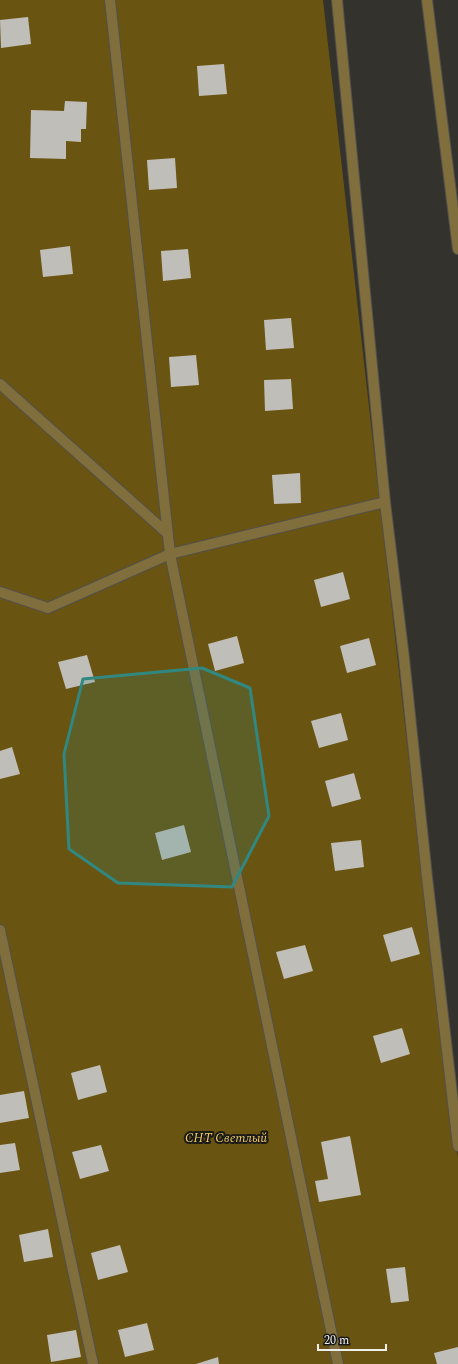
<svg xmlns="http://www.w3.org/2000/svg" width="458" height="1364" font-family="Spectral,serif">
<rect width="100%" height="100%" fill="#34322d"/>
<path fill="#6a5411" d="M0,0H323L447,1096L458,1157V1364H0Z"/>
<g fill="#c0beb8">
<path d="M28,17L31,44L1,48L0,20Z"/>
<path d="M224,64L227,94L199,96L197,66Z"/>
<path d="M65,101L87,102L86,129H81V142L66,141V159L30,158L31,110L64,111Z"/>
<path d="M175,158L177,188L149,190L147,160Z"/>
<path d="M70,246L73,274L43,277L40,250Z"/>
<path d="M188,249L191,278L163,281L161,251Z"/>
<path d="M291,318L294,348L266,350L264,320Z"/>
<path d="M196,355L199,385L171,387L169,357Z"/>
<path d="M291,379L293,409L265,411L264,380Z"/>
<path d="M300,473L301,503L274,504L272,475Z"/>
<path d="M343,572L350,599L321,607L314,580Z"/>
<path d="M237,636L244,663L215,671L208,644Z"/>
<path d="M369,638L376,665L347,673L340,646Z"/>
<path d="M87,655L95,682L66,689L58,662Z"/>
<path d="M341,713L348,740L319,748L311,721Z"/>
<path d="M12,747L20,774L0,779V751Z"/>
<path d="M354,773L361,799L332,807L325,781Z"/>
<path d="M184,825L191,852L162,860L155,833Z"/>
<path d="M361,840L364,867L335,871L331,843Z"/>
<path d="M412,927L420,954L391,962L383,935Z"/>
<path d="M305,945L313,971L284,979L276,952Z"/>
<path d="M402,1028L410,1054L381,1063L373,1036Z"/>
<path d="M100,1065L107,1092L78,1100L71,1073Z"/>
<path d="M24,1091L29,1118L0,1123V1095Z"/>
<path d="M350,1136L361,1195L319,1202L315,1181L328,1179L321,1142Z"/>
<path d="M15,1143L20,1170L0,1173V1145Z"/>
<path d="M101,1145L109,1171L80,1179L72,1152Z"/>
<path d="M48,1229L53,1257L24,1262L19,1235Z"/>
<path d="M120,1245L128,1272L98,1280L91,1253Z"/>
<path d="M405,1267L409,1301L391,1303L386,1269Z"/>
<path d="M147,1323L154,1350L125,1357L118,1330Z"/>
<path d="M76,1330L81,1357L51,1362L47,1335Z"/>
<path d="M458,1347V1364H437L434,1353Z"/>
<path d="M218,1357L219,1364H196Z"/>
</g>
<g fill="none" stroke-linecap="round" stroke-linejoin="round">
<g stroke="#52504b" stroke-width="12">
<g id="minor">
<path d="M110,0L170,554L338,1364"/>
<path d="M427,0L458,249"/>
<path d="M0,384L167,533"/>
<path d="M385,502L404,658L427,877L458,1146"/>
<path d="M0,592L48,608L170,554L385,502L337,0"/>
<path d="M0,930L93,1364"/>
</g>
</g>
<use href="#minor" stroke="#816e3d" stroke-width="10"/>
</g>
<path fill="#318881" fill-opacity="0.2" stroke="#318881" stroke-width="3" stroke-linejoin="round" d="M202,668L250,688L269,816L232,887L118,883L69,849L64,754L83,679Z"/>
<g text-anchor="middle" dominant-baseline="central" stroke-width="4" stroke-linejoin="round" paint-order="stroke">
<g font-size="13" font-style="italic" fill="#f1ca64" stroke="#1a1a18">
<text x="226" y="1138">СНТ Светлый</text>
</g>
</g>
<path d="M318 1344v6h68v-6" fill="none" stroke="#f0eeeb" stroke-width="2"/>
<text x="324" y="1344" font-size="12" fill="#f0eeeb" stroke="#1a1a18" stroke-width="3" paint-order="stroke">20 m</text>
</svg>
